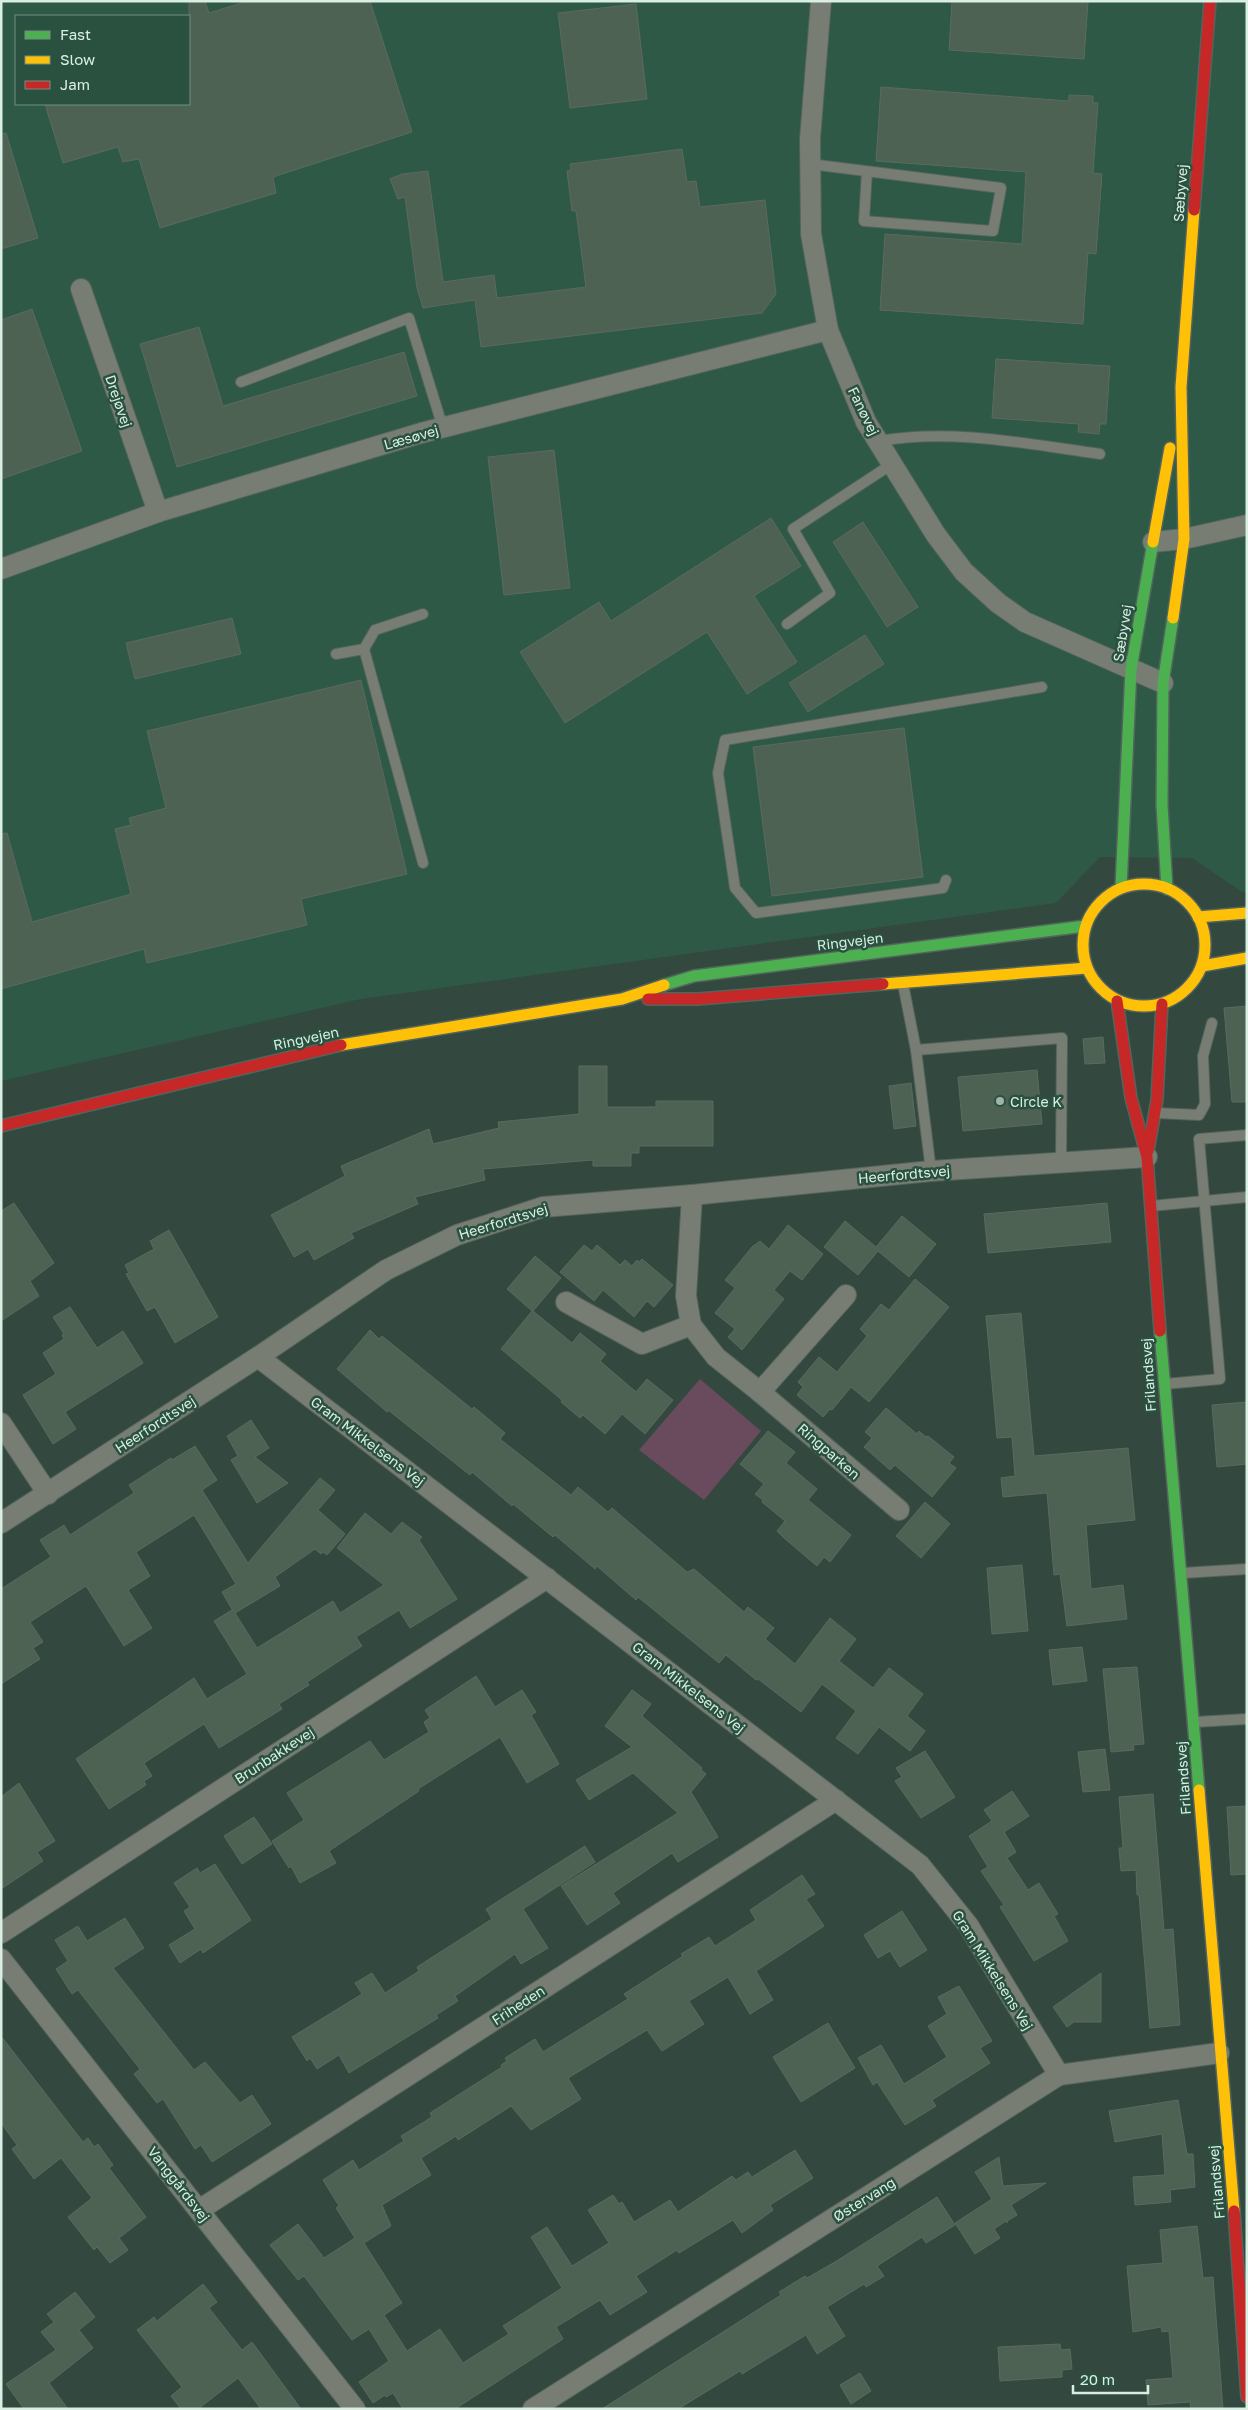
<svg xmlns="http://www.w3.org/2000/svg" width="1248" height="2410" font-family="'Golos Text',sans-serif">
<rect width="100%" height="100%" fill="#33483e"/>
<path fill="#2d5946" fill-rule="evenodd" d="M1,1H1247V892H1242L1192,858L1100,857L1056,903L361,999L1,1081ZM16,16H189V104H16Z"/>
<path fill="#6a4a5d" d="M700,1379L761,1431L704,1500L639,1450Z"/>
<g fill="#4e6254" stroke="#5b6a5f">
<path d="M189,1H205L209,13L248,1H370L412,132L273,177L276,193L160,228L139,159L123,162L118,147L63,163L45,104H189Z"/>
<path d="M952,1H1088L1084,59L949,50Z"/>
<path d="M636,4L647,99L570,108L558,13Z"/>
<path d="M881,87L1069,101V95L1093,96V103H1098L1093,173L1102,174L1096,254L1088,253L1083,324L880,310L885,234L1022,244L1026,172L876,161Z"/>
<path d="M6,133L38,238L1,249V134Z"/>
<path d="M682,149L687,182L696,181L700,207L765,200L776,294L762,313L481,347L475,300L423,308L417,288L405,197L398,199L390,179L402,174L428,171L443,282L494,275L497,298L586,287L576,211H572L567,171L571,170L570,164Z"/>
<path d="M32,309L82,451L1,479V320Z"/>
<path d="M199,327L223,406L404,352L417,396L177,467L140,344Z"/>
<path d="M996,359L1110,366L1106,424H1100L1099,434L1078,432L1079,424L992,418Z"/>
<path d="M554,450L570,588L504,595L488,457Z"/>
<path d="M771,518L801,566L754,596L797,662L747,694L707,632L565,723L520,652L599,602L611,621Z"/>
<path d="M863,522L918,607L887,627L833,542Z"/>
<path d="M232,618L241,654L135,679L126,643Z"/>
<path d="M865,635L884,664L808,712L789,683Z"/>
<path d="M361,680L407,874L301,899L307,925L147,963L144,949L1,989V834L7,833L32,922L131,894L115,829L131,825L129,818L166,808L147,731Z"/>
<path d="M904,728L923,877L772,896L753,747Z"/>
<path d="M1247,1006V1102H1232L1224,1008Z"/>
<path d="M1103,1037L1105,1063L1085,1064L1083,1039Z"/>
<path d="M579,1066H607V1107H656V1101H713V1146H639V1153H631V1166H593V1160L483,1169L485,1180L415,1197L418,1204L351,1233L354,1238L314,1260L308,1249L294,1257L271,1215L345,1176L341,1166L429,1129L433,1144L499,1128L498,1122L579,1114Z"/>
<path d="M1037,1070L1042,1124L963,1131L958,1077Z"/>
<path d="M911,1083L916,1126L894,1129L889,1086Z"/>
<path d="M14,1203L54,1263L30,1281L39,1296L1,1321V1211Z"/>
<path d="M1107,1203L1111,1242L988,1253L984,1214Z"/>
<path d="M902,1216L936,1244L909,1277L878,1251L858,1275L824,1247L845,1221L876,1247Z"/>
<path d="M788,1225L823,1254L802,1280L790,1271L774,1290L784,1299L742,1350L728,1337L735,1329L715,1313L735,1288L725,1280L752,1247L760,1241L769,1249Z"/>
<path d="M169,1230L218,1317L175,1343L155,1307L147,1311L126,1274L129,1273L125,1265L154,1249L150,1241Z"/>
<path d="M584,1245L592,1251L597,1245L620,1265L625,1260L632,1266L637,1260L639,1262L642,1259L673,1285L654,1307L647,1301L634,1317L603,1290L594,1301L560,1272Z"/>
<path d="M535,1256L561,1278L533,1311L572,1343L580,1333L606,1354L600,1361L636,1392L647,1379L673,1400L645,1434L622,1414L605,1434L583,1415L580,1418L561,1402L562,1400L501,1349L532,1311L507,1289Z"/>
<path d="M915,1279L949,1307L869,1402L851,1387L832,1410L830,1409L823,1417L797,1395L803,1387L798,1382L819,1357L837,1372L867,1336L860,1329L881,1304L889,1310Z"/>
<path d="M70,1307L97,1348L123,1331L143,1363L65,1412L76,1429L53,1444L23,1395L56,1374L43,1353L64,1339L62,1335L64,1334L53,1317Z"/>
<path d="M1021,1313L1034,1456L1128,1448L1135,1520L1086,1525L1091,1589L1123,1585L1127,1619L1067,1626L1060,1574L1054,1575L1047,1493L1003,1497L1001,1478L1015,1476L1012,1437L997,1438L986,1316Z"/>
<path d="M370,1330L379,1339L382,1336L472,1409L474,1407L505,1433L500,1439L571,1495L578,1487L608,1512L612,1508L687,1572L694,1569L744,1612L748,1607L774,1628L765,1639L795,1664L830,1618L856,1639L839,1661L873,1688L889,1668L923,1694L907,1716L925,1731L910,1751L879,1727L858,1754L836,1738L856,1711L822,1684L801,1712L758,1679L756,1680L726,1655L719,1663L638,1597L636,1600L597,1566L595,1569L555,1535L553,1537L513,1504L512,1506L472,1472L470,1475L388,1410L387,1412L337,1369Z"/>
<path d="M1247,1402V1464L1217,1467L1212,1405Z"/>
<path d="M886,1408L917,1434L919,1431L926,1437L928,1436L954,1457L949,1463L956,1468L932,1497L895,1465L890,1470L864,1447L872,1438L865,1432Z"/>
<path d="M251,1420L269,1448L255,1457L288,1483L257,1503L231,1460L238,1456L227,1436Z"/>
<path d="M768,1431L795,1452L786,1463L817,1489L808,1500L851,1535L830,1562L824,1557L817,1566L784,1538L777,1531L785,1521L762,1502L763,1500L755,1494L764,1484L740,1464Z"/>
<path d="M195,1446L217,1480L202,1490L248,1563L320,1478L335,1490L318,1510L345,1534L327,1555L323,1552L321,1554L315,1549L275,1577L280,1586L235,1613L257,1648L333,1601L340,1613L384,1585L337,1548L365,1513L391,1534L402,1522L422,1537L419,1540L457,1599L410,1628L399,1610L356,1637L362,1646L307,1682L309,1685L279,1704L282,1709L219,1748L204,1724L144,1763L152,1776L144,1781L146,1785L109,1809L76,1759L194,1678L207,1699L247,1674L214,1621L232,1610L233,1611L222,1592L236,1584L194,1515L136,1552L150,1576L128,1590L152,1628L124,1646L86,1586L30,1622L43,1642L33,1648L40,1659L1,1684V1589L51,1557L40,1540L64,1525L70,1535L134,1493L129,1485L171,1458L172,1460Z"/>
<path d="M925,1502L950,1524L921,1558L896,1536Z"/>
<path d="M1022,1565L1028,1631L992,1634L987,1568Z"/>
<path d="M1082,1647L1087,1681L1053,1685L1049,1650Z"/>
<path d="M1137,1667L1144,1744L1133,1745L1134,1750L1111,1752L1103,1669Z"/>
<path d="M476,1676L495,1707L522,1690L536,1712L531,1715L559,1764L527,1783L500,1737L418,1789L419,1791L329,1851L336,1863L300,1883L291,1866L289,1868L272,1841L304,1820L287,1793L370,1741L384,1760L429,1732L424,1722L430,1718L425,1710Z"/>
<path d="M632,1690L651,1704L642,1716L702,1768L701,1770L706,1774L691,1792L718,1837L678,1862L672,1853L613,1893L620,1903L587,1925L561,1886L678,1813L633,1773L589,1800L576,1780L632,1747L605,1726Z"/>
<path d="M1105,1749L1110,1790L1083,1792L1078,1752Z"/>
<path d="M925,1751L955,1797L921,1818L895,1781L902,1777L896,1768Z"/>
<path d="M19,1783L55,1841L37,1852L43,1861L1,1889V1797Z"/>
<path d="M1012,1791L1029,1816L1004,1832L1016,1852L1007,1858L1028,1890L1039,1883L1058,1914L1054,1916L1068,1941L1034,1961L1000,1907L1004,1905L981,1871L988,1867L969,1836L992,1821L984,1810Z"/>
<path d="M1153,1794L1164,1930L1173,1929L1180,2025L1150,2028L1139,1895H1137L1136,1870L1121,1871L1119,1848H1123L1119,1797Z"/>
<path d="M1247,1806V1874L1231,1875L1227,1807Z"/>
<path d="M254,1817L272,1844L242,1864L224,1836Z"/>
<path d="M585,1846L595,1862L523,1909L548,1948L521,1964L515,1954L455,1996L458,2001L436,2015L438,2018L349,2073L339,2055L317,2069L310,2058L307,2061L292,2037L362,1994L355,1983L372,1973L385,1993L419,1971L417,1967L492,1919L486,1909Z"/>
<path d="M215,1864L251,1920L203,1953L201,1949L180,1963L169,1945L195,1929L184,1911L190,1907L174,1883L197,1868L200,1873Z"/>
<path d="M802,1875L815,1894L806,1899L824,1926L756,1971L773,2000L750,2014L728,1977L689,2001L704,2024L662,2051L647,2030L568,2078L581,2099L531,2130L511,2106L458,2140L456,2136L421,2158L431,2175L382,2205L391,2226L364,2243L402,2303L384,2315L407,2351L440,2329L463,2363L509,2334L503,2326L562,2288L531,2237L547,2227L572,2266L609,2243L588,2210L613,2195L619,2204L622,2202L634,2222L670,2200L678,2212L732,2176L736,2180L748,2172L752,2177L795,2150L813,2178L770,2205L773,2210L742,2233L733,2220L679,2253L677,2250L636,2276L647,2292L610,2315L600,2300L556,2327L563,2339L455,2409H403L393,2393L386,2397L385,2395L373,2403L359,2382L389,2361L369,2329L352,2340L304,2276L298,2280L270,2245L298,2224L324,2258L355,2238L336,2208L339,2206L323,2180L353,2160L359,2170L404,2141L401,2136L432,2117L430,2113L502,2067L501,2065L507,2061L505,2058L535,2039L543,2052L628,1999L624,1994L683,1956L681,1954L709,1937L715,1946L756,1920L750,1910Z"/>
<path d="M902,1911L927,1950L900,1967L890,1951L878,1958L864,1935Z"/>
<path d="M125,1918L144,1948L113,1968L194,2070L205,2062L240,2103L252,2095L271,2124L212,2162L201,2145L195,2149L163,2099L157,2103L134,2074L140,2069L78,1990L72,1994L56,1969L68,1961L55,1940L78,1926L87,1941Z"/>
<path d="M1101,1973V2022H1074L1067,2027L1053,2007Z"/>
<path d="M959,1986L992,2041L980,2048L990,2063L932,2100L936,2106L905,2125L877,2082L873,2085L858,2058L881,2045L904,2084L947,2057L928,2026L947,2014L938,1997Z"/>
<path d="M828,2023L855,2068L801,2102L773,2057Z"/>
<path d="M1,2036L83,2142L88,2138L94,2147L98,2144L113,2165L109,2168L146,2217L119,2238L128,2250L110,2263L97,2247L94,2250L68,2217L92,2198L61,2158L34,2179L12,2149L17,2145L1,2123Z"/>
<path d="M1178,2100L1187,2154H1193L1195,2187L1170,2190L1171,2202L1135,2205L1133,2177L1165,2175L1162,2134L1115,2142L1109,2111Z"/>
<path d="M999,2157L1003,2186L1046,2183L1011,2205L1017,2215L1007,2221V2223L1006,2221L994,2229L1000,2238L975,2254L955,2223L992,2199L975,2172Z"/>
<path d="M937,2197L955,2225L926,2243L922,2237L877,2266L884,2276L866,2287L864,2284L827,2307L845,2336L817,2354L806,2335L742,2374L740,2371L678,2409H602L781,2295L779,2292L805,2276L807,2278L835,2262Z"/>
<path d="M1197,2226L1203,2278L1213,2277L1223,2409H1191L1190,2402L1148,2405L1146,2380L1173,2378L1169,2331L1162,2332L1161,2327L1133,2332L1127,2266L1163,2263L1160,2230Z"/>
<path d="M203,2284L217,2302L209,2308L242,2350L252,2342L301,2409H261L238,2378L198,2409H181L171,2396L182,2387L137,2330L154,2317L157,2321Z"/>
<path d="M75,2292L95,2317L79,2330L93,2348L49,2383L68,2409H24L6,2384L56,2350L41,2332L54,2322L47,2314Z"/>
<path d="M1060,2344L1061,2350L1070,2349L1072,2369L1062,2370V2377L1000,2381L998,2347Z"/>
<path d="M860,2373L871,2391L851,2404L840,2385Z"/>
</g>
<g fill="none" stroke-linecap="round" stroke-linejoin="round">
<g stroke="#53645c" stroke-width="12">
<g id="lane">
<path d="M810,164L1001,188L993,231L864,221L867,171"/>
<path d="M241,382L409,318L443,428"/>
<path d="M879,441C951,428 1028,444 1100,454"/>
<path d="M787,624L830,593L793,529L892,464"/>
<path d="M364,649L375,630L423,614"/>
<path d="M336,654L364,649L423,863"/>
<path d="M946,880L943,888L756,913L735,888L718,773L725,740L1042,687"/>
<path d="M903,984L916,1050L931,1171"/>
<path d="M916,1050L1062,1038L1061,1162"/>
<path d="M1157,1113L1199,1115L1205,1104L1203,1056L1212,1023"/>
<path d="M1151,1206L1247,1197"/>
<path d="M1165,1384L1220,1379L1199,1139L1247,1135"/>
<path d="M1183,1573L1247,1569"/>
<path d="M1195,1722L1247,1719"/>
</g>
</g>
<g stroke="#53645c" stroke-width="22">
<g id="street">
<path d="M821,1L810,139L811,234L828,330L866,422L936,535L964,572L998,603L1025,622L1163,683"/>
<path d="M81,289L158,512"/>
<path d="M1153,542L1184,539L1247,525"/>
<path d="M1,569L158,512L421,433L828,330"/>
<path d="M692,1195L686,1296L691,1325L716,1357L760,1392L899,1510"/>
<path d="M566,1302L642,1344L691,1325"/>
<path d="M258,1357L920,1865L968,1925L1059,2075"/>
<path d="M760,1392L846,1295"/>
<path d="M1,1423L48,1494"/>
<path d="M1,1523L258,1357L386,1270L457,1235L543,1207L692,1195L931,1171L1147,1157"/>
<path d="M1,1933L547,1578"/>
<path d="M1,1959L355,2409"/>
<path d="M199,2210L836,1800"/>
<path d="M533,2409L1059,2075L1219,2053"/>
</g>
</g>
<g stroke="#53645c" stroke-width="14">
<g id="fast">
<path d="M1121,888L1131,669L1153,542"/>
<path d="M1167,889L1162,805L1163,683L1173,618"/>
<path d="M664,985L694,976L1085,926"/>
<path d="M1160,1331L1199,1790"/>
</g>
</g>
<g stroke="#53645c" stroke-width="14">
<g id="slow">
<path d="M1153,542L1170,448"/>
<path d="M1173,618L1184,539L1181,387L1194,210"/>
<circle cx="1144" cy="945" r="61"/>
<path d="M1198,917L1247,913"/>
<path d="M1202,966L1247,958"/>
<path d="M883,984L1087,968"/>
<path d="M341,1045L622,999L664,985"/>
<path d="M1199,1790L1234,2211"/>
</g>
</g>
<g stroke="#53645c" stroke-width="14">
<g id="jam">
<path d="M1194,210L1210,1"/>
<path d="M648,999H698L883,984"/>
<path d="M1117,1001L1131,1098L1147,1157L1160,1331"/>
<path d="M1,1126L341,1045"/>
<path d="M1148,1151L1157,1100L1162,1004"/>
<path d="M1234,2211L1247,2397"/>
</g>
</g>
<use href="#lane" stroke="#787d73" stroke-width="10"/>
<use href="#street" stroke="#787d73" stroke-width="20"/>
<use href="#fast" stroke="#4caf50" stroke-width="11"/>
<use href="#slow" stroke="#ffc107" stroke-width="11"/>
<use href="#jam" stroke="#c62828" stroke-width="11"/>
</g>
<circle fill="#9fb5aa" stroke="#2a513f" stroke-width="2" cx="1000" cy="1101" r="5"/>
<g text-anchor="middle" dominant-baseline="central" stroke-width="5" stroke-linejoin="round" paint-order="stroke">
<g font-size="14" fill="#d9efe4" stroke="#2a513f">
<text transform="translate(1180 193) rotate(-86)">Sæbyvej</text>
<text transform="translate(119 401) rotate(71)">Drejøvej</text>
<text transform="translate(864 411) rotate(64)">Fanøvej</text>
<text transform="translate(411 437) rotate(-16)">Læsøvej</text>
<text transform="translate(1122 633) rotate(-81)">Sæbyvej</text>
<text transform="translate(850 941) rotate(-7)">Ringvejen</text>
<text transform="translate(306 1038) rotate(-12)">Ringvejen</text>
<text transform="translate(904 1174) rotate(-5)">Heerfordtsvej</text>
<text transform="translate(503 1221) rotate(-17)">Heerfordtsvej</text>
<text transform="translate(1148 1375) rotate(-94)">Frilandsvej</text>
<text transform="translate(155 1424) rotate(-33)">Heerfordtsvej</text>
<text transform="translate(368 1441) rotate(37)">Gram Mikkelsens Vej</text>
<text transform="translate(829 1451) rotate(41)">Ringparken</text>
<text transform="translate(689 1687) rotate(38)">Gram Mikkelsens Vej</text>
<text transform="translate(274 1755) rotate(-33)">Brunbakkevej</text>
<text transform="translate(1183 1778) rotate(-94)">Frilandsvej</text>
<text transform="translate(993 1970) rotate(58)">Gram Mikkelsens Vej</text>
<text transform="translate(518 2005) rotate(-33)">Friheden</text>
<text transform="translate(1216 2182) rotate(-95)">Frilandsvej</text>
<text transform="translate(179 2184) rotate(52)">Vanggårdsvej</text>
<text transform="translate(864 2199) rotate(-32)">Østervang</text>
</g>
<g font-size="14" fill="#d9efe4" stroke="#2a513f" text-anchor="start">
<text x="1010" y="1101">Circle K</text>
</g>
</g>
<rect width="1248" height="2410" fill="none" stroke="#d9efe4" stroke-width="5"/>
<rect x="15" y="15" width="175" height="90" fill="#2a513f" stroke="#709081"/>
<rect x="25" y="31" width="25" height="8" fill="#4caf50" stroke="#709081"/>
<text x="60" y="40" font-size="15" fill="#d9efe4">Fast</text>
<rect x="25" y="56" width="25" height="8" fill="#ffc107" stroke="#709081"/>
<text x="60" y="65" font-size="15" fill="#d9efe4">Slow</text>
<rect x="25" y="81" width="25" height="8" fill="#c62828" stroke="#709081"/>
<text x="60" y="90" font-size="15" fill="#d9efe4">Jam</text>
<path d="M1073 2385v8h75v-8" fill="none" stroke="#d9efe4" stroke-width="2.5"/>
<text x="1080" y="2385" font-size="15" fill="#d9efe4" stroke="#2a513f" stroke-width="4" paint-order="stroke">20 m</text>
</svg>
